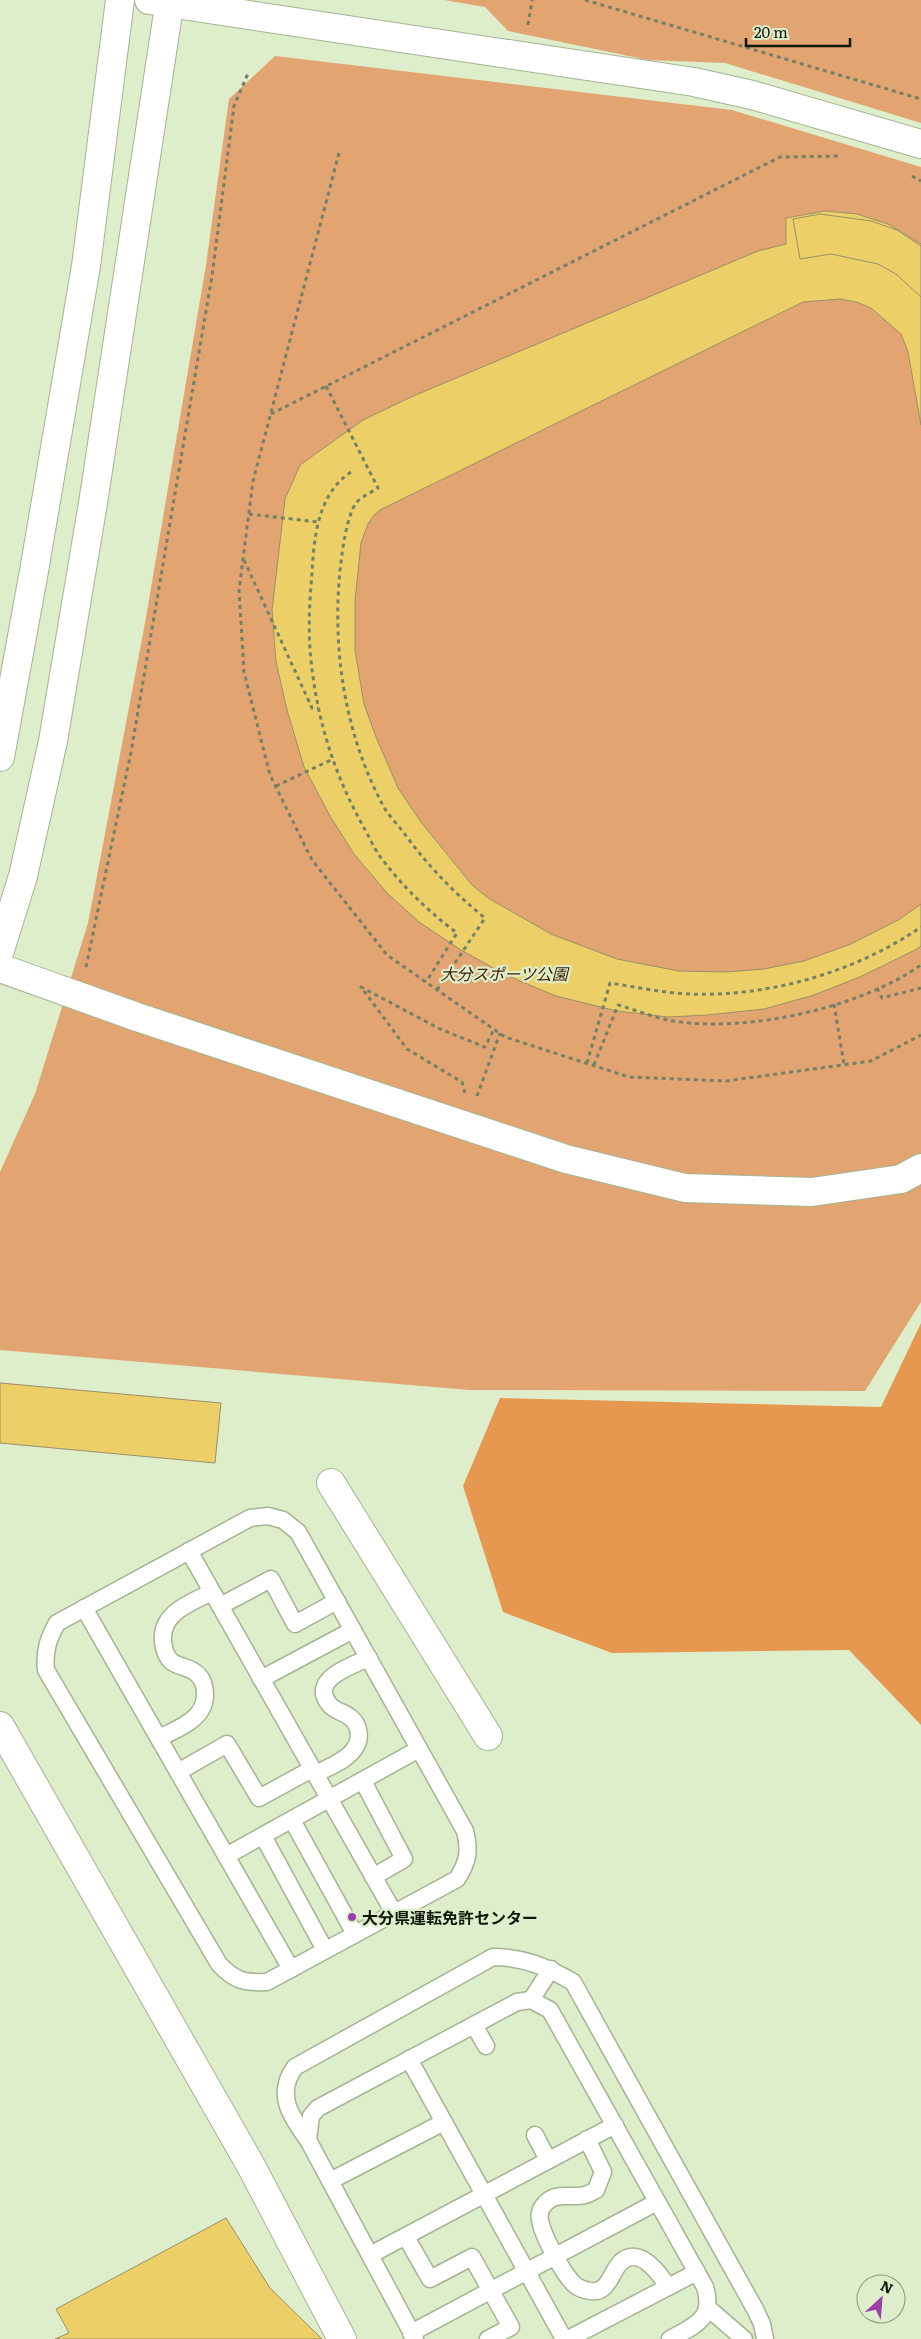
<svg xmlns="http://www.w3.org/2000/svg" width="921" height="2339" font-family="Literata,'Noto Sans JP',serif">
<rect width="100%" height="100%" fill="#deeecb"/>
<g fill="#e2a572">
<path d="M444,0H921V123L725,63L648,60L508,31L485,7Z"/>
<path d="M275,56L732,110L921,167V1302L865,1391L469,1390L0,1350V1172L35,1094L88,923L145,623L206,265L229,99Z"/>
</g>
<path fill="#e69750" d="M921,1323V1725L849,1650L612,1653L503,1612L463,1486L500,1398L881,1407Z"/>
<g fill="#eccf66" stroke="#988f6c">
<path d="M825,211L857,214L888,224L921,244V425L908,352L901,334L871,308L856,302L840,299L803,302L380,510L374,515L368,524L361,543L355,601V650L364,704L376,737L398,788L421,822L472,885L488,898L551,934L617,959L679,971L726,972L764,969L804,961L851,944L900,919L921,904V946L915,950L862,976L814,995L764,1009L708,1015L668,1017L617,1011L556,996L506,975L461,950L419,922L387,893L354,854L330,816L304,767L287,710L276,662L272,610L285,499L300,465L363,420L411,397L758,251L786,244V218Z"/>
<path d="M820,214L871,221L897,230L921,246V297L896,274L878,264L831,254L800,259L793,219Z"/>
<path d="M0,1383L221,1403L215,1463L0,1443Z"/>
<path d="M226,2218L270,2288L322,2339H55L69,2333L56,2309Z"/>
</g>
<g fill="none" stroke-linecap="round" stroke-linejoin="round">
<g stroke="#a4b492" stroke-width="19">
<g id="service">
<path d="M268,1516L283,1520L298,1532L465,1831C470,1851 468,1862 457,1879L267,1982C244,1983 235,1981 219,1964L46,1670C44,1652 48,1639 57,1623L250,1518Z"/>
<path d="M189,1551L394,1913"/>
<path d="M220,1606L271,1579L295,1624L337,1601"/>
<path d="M84,1608L291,1969"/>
<path d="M261,1679L353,1630"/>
<path d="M159,1738C177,1729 206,1719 205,1694C205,1688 203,1680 199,1676C192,1667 181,1668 172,1662C166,1657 164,1650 163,1642C160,1613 190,1603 212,1592"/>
<path d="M178,1772L227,1744L259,1798L312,1769"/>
<path d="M316,1774C328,1767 349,1760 356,1746C361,1738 359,1724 351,1718C345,1712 335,1712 329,1704C309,1679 353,1665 369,1658"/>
<path d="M363,1781L404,1859L373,1877"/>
<path d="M292,1820L355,1934"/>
<path d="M263,1836L325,1950"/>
<path d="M226,1856L419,1749"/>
<path d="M531,2000L551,1969"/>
<path d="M474,2025L486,2046"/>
<path d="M409,2059L564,2339"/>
<path d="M535,2135L548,2160"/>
<path d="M587,2139L603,2172L596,2190C592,2192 589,2194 585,2195C570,2199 555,2190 543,2206C540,2210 539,2215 540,2220C542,2234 563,2274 574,2284C578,2288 584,2290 590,2291C609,2294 611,2271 621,2262C639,2245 660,2274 668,2287"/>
<path d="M308,2140C291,2117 275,2094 295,2067L493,1957C523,1957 547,1967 573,1982L756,2311L762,2324L765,2339"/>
<path d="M330,2181L444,2122"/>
<path d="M406,2237L430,2279L472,2257L511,2327L488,2339"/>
<path d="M370,2255L615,2125"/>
<path d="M708,2308L744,2339"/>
<path d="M411,2333L657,2202"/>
<path d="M415,2339L308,2140L311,2116L318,2108L517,2002L531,2000L550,2010L705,2287C715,2319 694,2326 670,2339"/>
<path d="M568,2339L697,2272"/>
</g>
</g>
<g stroke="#a4b492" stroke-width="30">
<g id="minor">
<path d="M0,968L137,1017L566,1159L685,1188L812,1192L901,1179L921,1168"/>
<path d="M331,1483L488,1736"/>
<path d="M0,1726L250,2164L342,2339"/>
</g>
</g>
<g stroke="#a4b492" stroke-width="30">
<g id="tertiary">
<path d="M149,0L694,82L752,95L921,144"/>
<path d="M0,757L34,571L86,266L120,0"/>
<path d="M0,950L23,876L53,741L93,503L170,0"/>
</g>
</g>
<g stroke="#758068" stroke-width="3" stroke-dasharray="4 4" stroke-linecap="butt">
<path d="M585,0L921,99"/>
<path d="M528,25L532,0"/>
<path d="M339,153L253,481L239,590L244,672L270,775L312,860L387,955L505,1037L629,1077L726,1081L871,1061L921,1035"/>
<path d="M912,176L921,181"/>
<path d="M326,386L378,488C372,492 361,497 356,503C348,515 344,540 342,554C330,640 343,733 385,809C390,817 398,825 404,833C428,866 453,892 485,918L437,990"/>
<path d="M271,414L780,157L841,156"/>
<path d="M351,472C318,494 314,536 312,573C310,598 308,624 310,649C315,713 332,770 363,826C369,836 374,849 382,859C403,887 429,912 457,933L426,982"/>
<path d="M249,514L318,522"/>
<path d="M244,560L312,708H318"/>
<path d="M276,786L333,759"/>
<path d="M86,967L131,752L212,276L234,106L249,71"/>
<path d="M877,988L882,998L921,988"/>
<path d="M834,1004L844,1064"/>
<path d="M587,1063L610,983C636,987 663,993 690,994C769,997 856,972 921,927"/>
<path d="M594,1065L618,1005C636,1010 655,1018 673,1021C747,1033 860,1008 921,965"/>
<path d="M465,1093L462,1082L407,1049L361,987L440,1029L485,1047L494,1029"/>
<path d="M477,1096L500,1033"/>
</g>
<use href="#service" stroke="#fff" stroke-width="16"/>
<use href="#minor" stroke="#fff" stroke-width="28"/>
<use href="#tertiary" stroke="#fff" stroke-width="28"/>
</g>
<circle fill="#9940ab" stroke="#deeecb" stroke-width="2" cx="352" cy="1917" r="5"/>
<g text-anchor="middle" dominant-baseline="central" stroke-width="4.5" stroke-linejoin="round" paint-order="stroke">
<g font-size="16" font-style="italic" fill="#402102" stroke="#deeecb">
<text x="504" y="973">大分スポーツ公園</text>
</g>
<g font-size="16" font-weight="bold" fill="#12170b" stroke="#deeecb" text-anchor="start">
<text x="362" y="1917">大分県運転免許センター</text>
</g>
</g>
<g transform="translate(881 2299) rotate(26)"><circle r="24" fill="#deeecb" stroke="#8c987e"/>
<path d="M0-4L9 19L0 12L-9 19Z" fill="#9940ab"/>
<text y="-8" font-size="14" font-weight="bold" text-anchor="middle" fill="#12170b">N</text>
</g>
<path d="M746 38v8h104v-8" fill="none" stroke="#12170b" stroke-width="2.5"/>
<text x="754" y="38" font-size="15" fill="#12170b" stroke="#deeecb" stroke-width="4" paint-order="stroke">20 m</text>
</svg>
